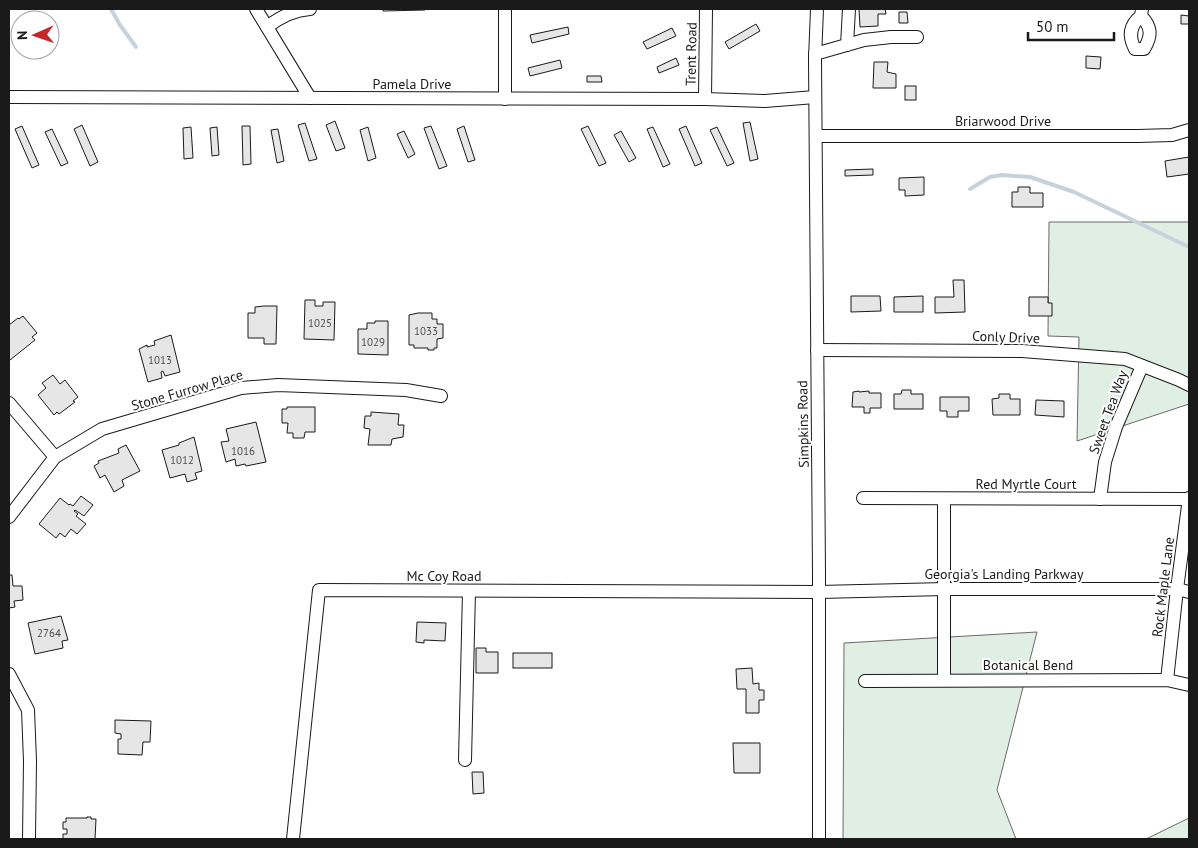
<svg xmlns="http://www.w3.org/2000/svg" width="1198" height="848" font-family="'PT Sans',sans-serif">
<rect width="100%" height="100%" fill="#fff"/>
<g fill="#e0efe3" stroke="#6a6a6a">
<path d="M1049,222H1189V404L1077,441L1079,337L1048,336Z"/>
<path d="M1037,632L997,790L1016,839H843L844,643Z"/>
<path d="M1189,818V839H1146Z"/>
</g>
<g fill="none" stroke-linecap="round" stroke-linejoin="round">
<g stroke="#c6d2dc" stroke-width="4">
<path d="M111,9L120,25L136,47"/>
<path d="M970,189L990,177L1002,175L1030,177L1074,192L1189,247"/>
</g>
</g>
<g fill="#e6e6e6" stroke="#1a1a1a">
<path d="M383,9H425V10L383,11Z"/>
<path d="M859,9H885L886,14H878V26L860,27Z"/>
<path d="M899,12H907L908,23H899Z"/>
<path d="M1181,15L1189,16V24H1181Z"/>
<path d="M756,24L760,31L729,49L725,42Z"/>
<path d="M568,27L569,34L532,43L530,35Z"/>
<path d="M672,28L676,36L647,49L643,42Z"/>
<path d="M1086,56L1101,57L1100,69L1086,68Z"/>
<path d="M676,58L679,65L659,73L657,67Z"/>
<path d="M560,60L562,68L530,76L528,68Z"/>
<path d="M874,62H888L887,72L896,74V88H873Z"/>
<path d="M587,76H601L602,82H587Z"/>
<rect x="905" y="86" width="11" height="14"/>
<path d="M335,121L345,148L336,151L326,125Z"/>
<path d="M750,122L758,159L750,161L743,123Z"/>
<path d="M305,123L317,159L309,161L298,125Z"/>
<path d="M82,125L98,162L90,166L74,129Z"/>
<path d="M22,126L39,165L32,168L15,129Z"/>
<path d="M242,126H250L251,164L243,165Z"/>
<path d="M431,126L447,166L439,169L424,128Z"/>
<path d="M464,126L475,160L468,162L457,129Z"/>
<path d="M588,126L606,163L599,166L581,129Z"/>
<path d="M686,126L702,163L695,166L679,129Z"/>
<path d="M191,127L193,158L184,159L183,128Z"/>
<path d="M217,127L219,155L212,156L210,128Z"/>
<path d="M368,127L376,158L368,161L360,130Z"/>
<path d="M653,127L670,164L663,167L647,129Z"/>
<path d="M717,127L734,163L727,166L710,130Z"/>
<path d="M52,129L68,163L61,166L45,132Z"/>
<path d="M278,129L284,161L277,163L271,130Z"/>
<path d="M404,131L415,154L408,158L397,134Z"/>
<path d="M621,131L636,158L629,162L614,135Z"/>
<path d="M1189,157V174L1167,177L1165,161Z"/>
<path d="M873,169V175L845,176V170Z"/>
<path d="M924,177V195L905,196V190H899V178Z"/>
<path d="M1018,187H1030V193H1043V207H1012V192H1018Z"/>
<path d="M953,280H964L965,312L935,313V297H954Z"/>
<path d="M851,296H880L881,311L851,312Z"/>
<path d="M923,296V312H894V297Z"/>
<path d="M1029,297H1048V303H1052V316H1029Z"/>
<path d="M305,300H315V306H323V302H335L334,340L304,339Z"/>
<path d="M264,306H277L276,344H264V338H248V313H255V307Z"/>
<path d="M418,313H432V319H437V324H443V338L437,339V348H434V350H428V348H414V345H409V315Z"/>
<path d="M23,316L37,333L32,337L35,340L10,360L9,358V325L18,318L19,319Z"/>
<path d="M375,321H388V355L358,354V329H367V323H375Z"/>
<path d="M171,335L180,372L165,376L163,371L161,372L162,378L148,382L139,349L147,345V347L155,345L154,341Z"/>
<path d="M53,375L60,384L65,380L78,397L73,401L75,402L59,414L57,412L54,415L38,395L46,388L42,383Z"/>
<path d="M902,390H911V394H923V409H894V394H901Z"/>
<path d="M859,391V392L869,391V393H881V408H870V413H864V407H852L853,392Z"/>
<path d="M999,394H1010V399H1020V415H993L992,399L999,398Z"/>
<path d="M940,397H969V411H958V417H947V411H940Z"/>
<path d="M1036,400L1064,401V417L1035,415Z"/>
<path d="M287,407H315V432H305L304,438H293V433H287L288,423H282V409H287Z"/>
<path d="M371,412L399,414L398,425H404L403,437L392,439L391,445H368L370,429L364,428L365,416H371Z"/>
<path d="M256,422L266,462L246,466L245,464L236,466L235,459L226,462L221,442L229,441L226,429Z"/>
<path d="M194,437L202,471L195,473L197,479L187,482L185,474L170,478L162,450L179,445V443Z"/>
<path d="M126,445L140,471L122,480L124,486L114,492L105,475L100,478L94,466L99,463L98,461L119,453L118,449Z"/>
<path d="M81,496L93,505L84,516L75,510L74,511L78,514L76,516L86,524L77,534L71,529L65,537L60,533L56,538L39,524L60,498L69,505L70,504L73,506Z"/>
<path d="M9,575H12L13,586H22L23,600L14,601L15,607L9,608V615Z"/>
<path d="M61,616L68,640L62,641L63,648L35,654L28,623Z"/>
<path d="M417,622L446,623L445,641L424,640V643L416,642Z"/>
<path d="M476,648H486V652H498V673H476Z"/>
<rect x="513" y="653" width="39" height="15"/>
<path d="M752,668L753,684L759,683V690H764V700H759V713H746V689H737L736,669Z"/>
<path d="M115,720L151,721L150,742H143L142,755L118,754V739H121V734L115,733Z"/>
<path d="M733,743H760V773H734Z"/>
<path d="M472,772H483L484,793L473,794Z"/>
<path d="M87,817H91V819H96L95,839H63V834H67V829H63V822H66V818H87Z"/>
</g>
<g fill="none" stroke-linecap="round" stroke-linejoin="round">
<g stroke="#1a1a1a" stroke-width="14">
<g id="minor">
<path d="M256,9L310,98"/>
<path d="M817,9L815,59L819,573V839"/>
<path d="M1141,16C1152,27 1152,36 1144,49H1135C1128,36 1130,25 1141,16L1142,9"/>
<path d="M267,27C280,17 293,10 310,9"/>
<path d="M847,45L849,9"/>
<path d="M815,54L864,40L891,37H917"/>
<path d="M9,97L705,99L765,101L815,97"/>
<path d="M505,99V9"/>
<path d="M705,99L706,9"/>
<path d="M816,136H1138L1172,135L1189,130"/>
<path d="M817,350L1022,351L1125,359L1179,380L1189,385"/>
<path d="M9,403L55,457"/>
<path d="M863,498L1189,499"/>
<path d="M1100,499L1105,462L1116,427L1142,366"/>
<path d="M9,517L55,457L102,429L241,388L278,385L406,390L441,396"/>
<path d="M9,674L28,710L30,761L29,839"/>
<path d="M944,680V499"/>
<path d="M1167,680L1177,589L1189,498"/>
<path d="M865,681L1167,680L1189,685"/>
<path d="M465,760L469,591"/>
<path d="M293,839L319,590L819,592L945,589H1177L1189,592"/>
</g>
</g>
<use href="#minor" stroke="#fff" stroke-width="12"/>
</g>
<g text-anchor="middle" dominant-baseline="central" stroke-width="4" stroke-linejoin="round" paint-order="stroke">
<g font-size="11" fill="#4d4d4d">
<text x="320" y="323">1025</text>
<text x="426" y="331">1033</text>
<text x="373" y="342">1029</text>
<text x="160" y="360">1013</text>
<text x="243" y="451">1016</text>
<text x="182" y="460">1012</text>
<text x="49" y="633">2764</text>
</g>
<g font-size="14" fill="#1a1a1a" stroke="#fff">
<text transform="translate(691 54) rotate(-89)">Trent Road</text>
<text x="412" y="84">Pamela Drive</text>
<text x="1003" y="121">Briarwood Drive</text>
<text transform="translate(1006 337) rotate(2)">Conly Drive</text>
<text transform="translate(187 390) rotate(-16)">Stone Furrow Place</text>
<text transform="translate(1108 412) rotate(-70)">Sweet Tea Way</text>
<text transform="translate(803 424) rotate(-91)">Simpkins Road</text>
<text x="1026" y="484">Red Myrtle Court</text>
<text x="1004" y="574">Georgia's Landing Parkway</text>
<text x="444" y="576">Mc Coy Road</text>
<text transform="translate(1163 587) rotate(-83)">Rock Maple Lane</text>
<text x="1028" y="665">Botanical Bend</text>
</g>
</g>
<rect width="1198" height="848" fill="none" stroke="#1a1a1a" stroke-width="20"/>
<g transform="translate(35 35) rotate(268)"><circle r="24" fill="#ffffff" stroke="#a3a3a3"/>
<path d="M0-4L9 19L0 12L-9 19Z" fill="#c62828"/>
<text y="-8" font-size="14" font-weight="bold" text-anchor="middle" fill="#1a1a1a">N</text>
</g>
<path d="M1028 32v8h86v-8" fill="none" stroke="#1a1a1a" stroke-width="2.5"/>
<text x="1036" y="32" font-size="15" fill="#1a1a1a" stroke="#ffffff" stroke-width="4" paint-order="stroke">50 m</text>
</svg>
